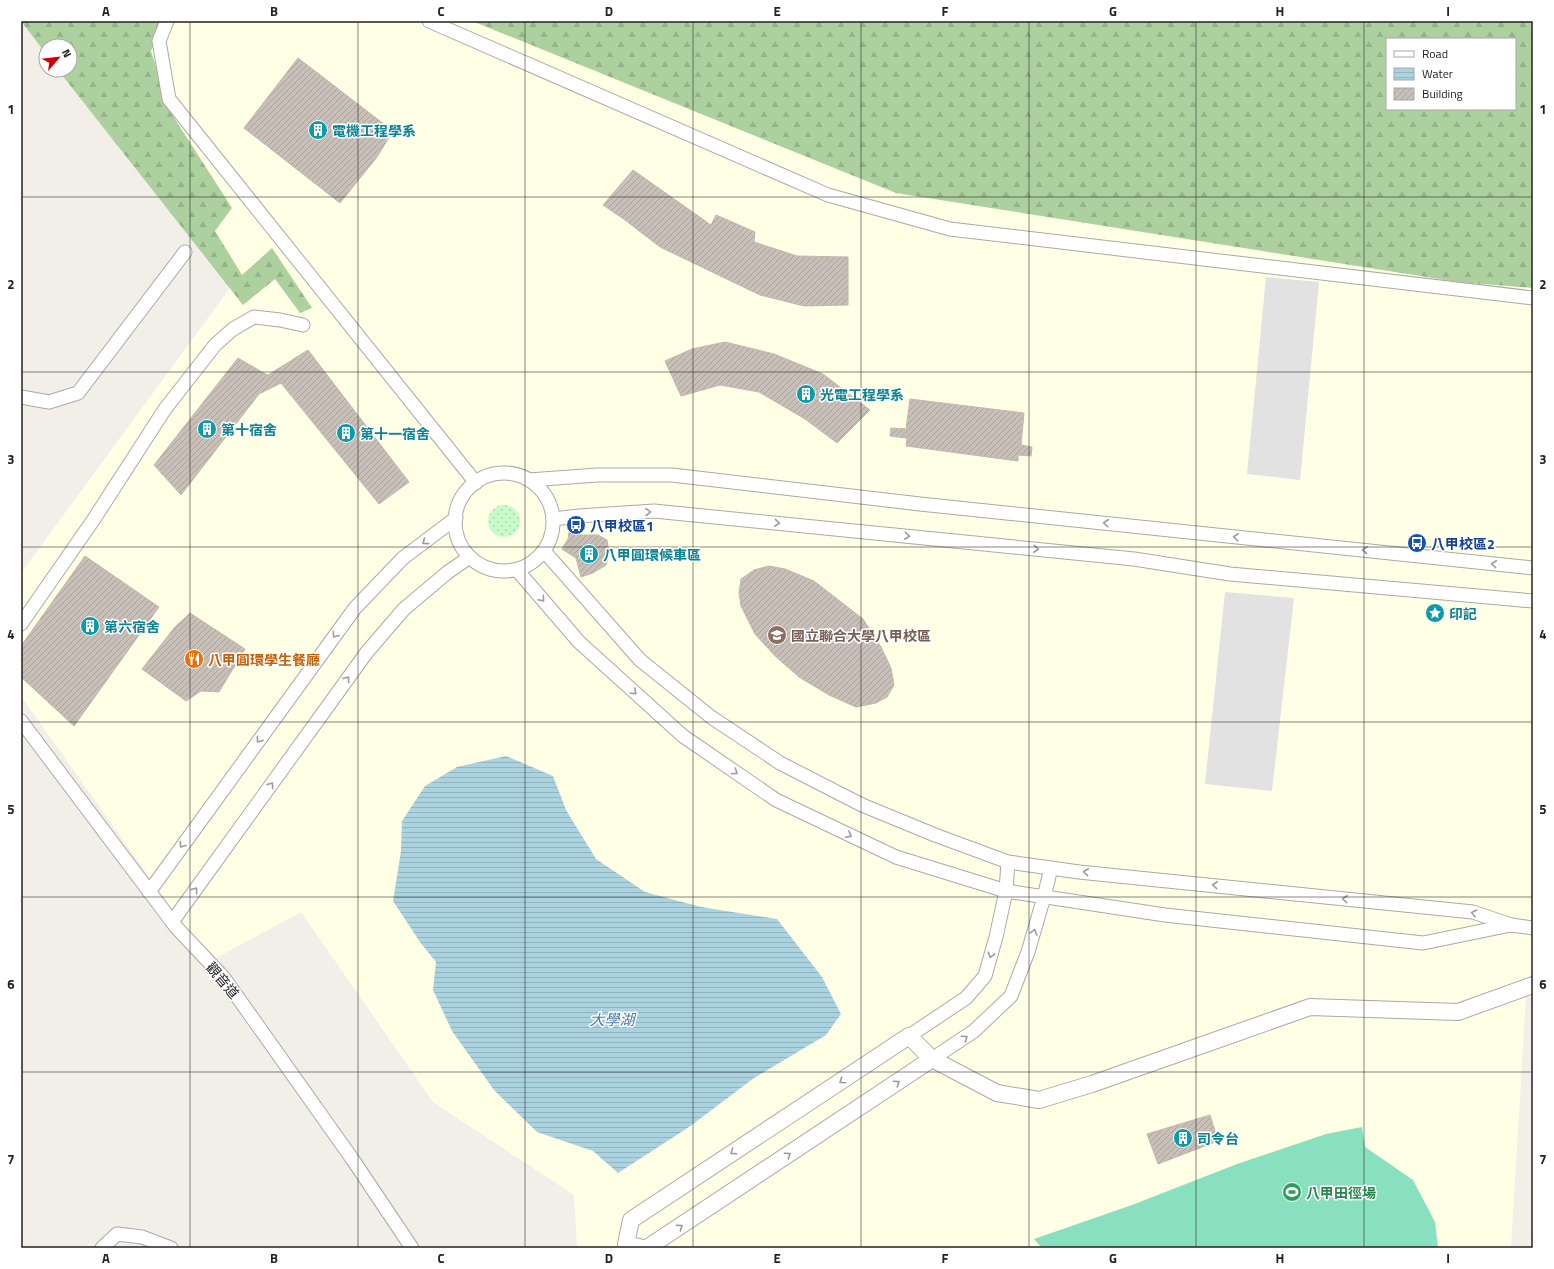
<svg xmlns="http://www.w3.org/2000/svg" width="1554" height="1269" font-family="'Titillium Web','Noto Sans TC',sans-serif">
<defs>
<pattern id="forest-firs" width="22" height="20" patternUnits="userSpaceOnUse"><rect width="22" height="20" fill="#add19e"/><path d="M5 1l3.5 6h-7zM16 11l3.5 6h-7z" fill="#95b388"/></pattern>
<pattern id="park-dots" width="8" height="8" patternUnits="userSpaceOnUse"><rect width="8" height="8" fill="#c8facc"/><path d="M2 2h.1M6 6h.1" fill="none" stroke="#acd6af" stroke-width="1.8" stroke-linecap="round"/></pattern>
<pattern id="water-rules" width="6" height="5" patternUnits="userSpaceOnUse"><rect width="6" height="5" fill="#aad3df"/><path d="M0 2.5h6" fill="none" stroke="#92b5bf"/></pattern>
<pattern id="building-hatch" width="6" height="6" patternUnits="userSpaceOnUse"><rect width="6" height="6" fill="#c7bfb8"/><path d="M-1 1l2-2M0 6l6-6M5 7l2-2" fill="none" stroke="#aba49e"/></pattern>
</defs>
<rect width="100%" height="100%" fill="#f2efe9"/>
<path fill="#ffffe5" d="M25,21H551L1387,109H1515L1533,68V997H1526L1511,1248H577L574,1195L433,1102L301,912L216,958L182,923L21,696V573L230,288L70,70V46H46Z"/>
<g fill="url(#forest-firs)" fill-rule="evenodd">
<path d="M21,21H164L151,51L171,113L232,208L215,231L242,275L272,248L312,308L300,313L275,279L243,305L58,70H70V46H46V54Z"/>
<path d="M472,21H1533V288L1458,282L896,193ZM1387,39H1515V109H1387Z"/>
</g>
<circle fill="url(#park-dots)" cx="504" cy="521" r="16"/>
<path fill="#88e0be" d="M1362,1127L1365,1147L1413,1180L1435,1222L1438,1248H1042L1034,1239L1132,1205L1237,1164L1326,1134Z"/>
<g fill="#e2e2e2">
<path d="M1266,277L1319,282L1300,480L1247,474Z"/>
<path d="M1225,592L1294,598L1272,791L1205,784Z"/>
</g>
<path fill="url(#water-rules)" d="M506,756L553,776L566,810L596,859L645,892L701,907L777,919L822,977L841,1014L826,1035L754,1078L689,1127L618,1173L593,1151L537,1132L494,1090L452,1031L433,990L436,962L420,942L393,901L401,851L402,821L425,786L457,767Z"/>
<g fill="url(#building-hatch)" stroke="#c4b6ab">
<path d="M298,58L393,131L377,157L340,203L244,128Z"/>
<path d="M633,170L711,225L716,215L755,232L754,242L797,256L848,257V305L804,306L760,295L660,247L625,220L603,205Z"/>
<path d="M725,342L774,354L823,374L870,410L837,443L805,419L759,392L720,385L681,396L665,361L692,349Z"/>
<path d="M308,350L409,482L379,504L281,383L268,375Z"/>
<path d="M238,358L281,383L259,394L181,495L154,465Z"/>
<path d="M910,399L1024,413L1021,445L1032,447L1031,456L1018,455V461L906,446L907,438L890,436L891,428L906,429Z"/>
<path d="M569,532L580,535H598L607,540L609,554L606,565L593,573L581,577L576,558L562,549L568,539Z"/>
<path d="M85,556L159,607L74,726L21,677V646Z"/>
<path d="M769,566L785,569L814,581L863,619L881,647L891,668L894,685L887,697L876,703L856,707L829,695L799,677L775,656L755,634L741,606L739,593L741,579L754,570Z"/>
<path d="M190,613L245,649L219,692L201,691L186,701L142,669L175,627Z"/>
<path d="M1210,1115L1218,1141L1158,1164L1147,1134Z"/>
</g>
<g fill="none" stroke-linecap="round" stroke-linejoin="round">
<g stroke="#a9a9a9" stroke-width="15">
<g id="minor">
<path d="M167,21L159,41L169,99L476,483"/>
<path d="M429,21L828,195L950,229L1533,298"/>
<path d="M21,397L49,402L78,393L185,252"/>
<circle cx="504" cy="522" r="49"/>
<path d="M529,480L597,475H672L920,504L1533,568"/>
<path d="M553,519L579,516L654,511L1134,559L1230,574L1533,601"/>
<path d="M544,551L640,660L711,717L780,763L862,805L935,835L1008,862L1079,872L1473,912L1511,925L1533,928"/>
<path d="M517,570L579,642L683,736L776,800L896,857L1006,891L1165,915L1423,943L1511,925"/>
<path d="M21,624L94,519L165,409L215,345L233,329L254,317L280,320L303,325"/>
<path d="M21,721L176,927L224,978L353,1160L412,1248"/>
<path d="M149,892L355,608L403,558L456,518"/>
<path d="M172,922L367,652L404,609L448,572L470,557"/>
<path d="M909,1036L966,998L985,976L996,937L1006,891L1008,862"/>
<path d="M932,1059L974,1031L1011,996L1028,952L1044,897L1051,868"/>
<path d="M102,1248L117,1234L142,1237L171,1248"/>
</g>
</g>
<g stroke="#a9a9a9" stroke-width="18">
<g id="tertiary">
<path d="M643,1248L626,1244L631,1220L909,1036L932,1059L997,1093L1039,1100L1092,1084L1310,1007L1458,1012L1533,985"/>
<path d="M647,1248L932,1059"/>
</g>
</g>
<use href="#minor" stroke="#fff" stroke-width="13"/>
<use href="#tertiary" stroke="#fff" stroke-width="16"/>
</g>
<defs><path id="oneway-chevron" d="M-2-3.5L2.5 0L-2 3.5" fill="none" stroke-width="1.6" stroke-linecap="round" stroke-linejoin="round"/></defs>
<g stroke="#9c9c9c">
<use href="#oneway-chevron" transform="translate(648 512) rotate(-3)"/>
<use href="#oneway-chevron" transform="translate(777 523) rotate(6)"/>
<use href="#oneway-chevron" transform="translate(1106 523) rotate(-174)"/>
<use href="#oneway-chevron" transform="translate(907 536) rotate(6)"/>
<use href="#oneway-chevron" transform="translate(1236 537) rotate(-174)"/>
<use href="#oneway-chevron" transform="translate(425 542) rotate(143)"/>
<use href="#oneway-chevron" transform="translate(1036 549) rotate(6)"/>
<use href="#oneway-chevron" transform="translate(1365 550) rotate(-174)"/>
<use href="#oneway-chevron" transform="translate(1494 564) rotate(-174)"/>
<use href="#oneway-chevron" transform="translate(542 599) rotate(49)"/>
<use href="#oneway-chevron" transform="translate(335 635) rotate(126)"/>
<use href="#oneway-chevron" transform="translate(347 679) rotate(-54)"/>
<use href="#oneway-chevron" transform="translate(634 692) rotate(42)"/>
<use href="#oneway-chevron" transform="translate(259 740) rotate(126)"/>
<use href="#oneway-chevron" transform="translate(735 772) rotate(34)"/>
<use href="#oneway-chevron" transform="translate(271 785) rotate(-54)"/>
<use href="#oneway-chevron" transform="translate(849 835) rotate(26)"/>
<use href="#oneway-chevron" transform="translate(182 845) rotate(126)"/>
<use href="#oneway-chevron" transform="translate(1086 872) rotate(-174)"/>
<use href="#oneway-chevron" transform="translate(1215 885) rotate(-174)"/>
<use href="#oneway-chevron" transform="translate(195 890) rotate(-54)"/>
<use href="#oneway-chevron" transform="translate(1345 899) rotate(-174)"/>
<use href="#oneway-chevron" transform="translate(1474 913) rotate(-166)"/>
<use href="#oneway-chevron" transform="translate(1034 932) rotate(-73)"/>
<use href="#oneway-chevron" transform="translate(991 955) rotate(105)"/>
<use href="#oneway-chevron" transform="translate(965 1038) rotate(-34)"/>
<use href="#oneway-chevron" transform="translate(842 1081) rotate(146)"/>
<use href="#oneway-chevron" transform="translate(897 1083) rotate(-34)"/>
<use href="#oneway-chevron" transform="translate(733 1152) rotate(146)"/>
<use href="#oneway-chevron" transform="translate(788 1155) rotate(-34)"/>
<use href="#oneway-chevron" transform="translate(680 1227) rotate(-34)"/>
</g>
<path fill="none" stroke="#222" stroke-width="1" stroke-opacity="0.55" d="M190,21V1248M358,21V1248M525,21V1248M693,21V1248M861,21V1248M1029,21V1248M1196,21V1248M1364,21V1248M21,197H1533M21,372H1533M21,547H1533M21,722H1533M21,897H1533M21,1072H1533"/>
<defs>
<g id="building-disc" transform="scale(1)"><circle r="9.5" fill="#0f9aa8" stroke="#fff"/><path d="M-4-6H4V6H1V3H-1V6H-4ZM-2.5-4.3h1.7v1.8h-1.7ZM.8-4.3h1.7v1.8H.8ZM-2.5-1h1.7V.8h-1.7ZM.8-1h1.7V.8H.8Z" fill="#fff"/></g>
<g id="bus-disc" transform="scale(1)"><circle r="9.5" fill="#1a4fb4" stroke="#fff"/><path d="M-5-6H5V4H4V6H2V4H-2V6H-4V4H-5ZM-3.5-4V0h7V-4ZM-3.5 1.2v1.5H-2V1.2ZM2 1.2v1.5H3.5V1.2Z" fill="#fff"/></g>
<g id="sight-disc" transform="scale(1)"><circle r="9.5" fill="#0f9aa8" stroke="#fff"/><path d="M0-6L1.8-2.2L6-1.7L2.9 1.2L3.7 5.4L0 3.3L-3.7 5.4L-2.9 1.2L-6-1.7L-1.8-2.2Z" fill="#fff"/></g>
<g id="university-disc" transform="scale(1)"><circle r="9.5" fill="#8d6e63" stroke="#fff"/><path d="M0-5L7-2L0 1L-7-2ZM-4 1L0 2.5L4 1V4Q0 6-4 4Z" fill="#fff"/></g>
<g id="restaurant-disc" transform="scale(1)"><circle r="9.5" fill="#e8710a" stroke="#fff"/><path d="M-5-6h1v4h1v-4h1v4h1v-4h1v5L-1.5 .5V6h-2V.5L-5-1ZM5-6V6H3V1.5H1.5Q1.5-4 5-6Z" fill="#fff"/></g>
<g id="stadium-disc" transform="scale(1)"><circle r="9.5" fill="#2e9e5b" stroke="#fff"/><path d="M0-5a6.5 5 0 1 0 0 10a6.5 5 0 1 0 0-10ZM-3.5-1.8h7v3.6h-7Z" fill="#fff"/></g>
</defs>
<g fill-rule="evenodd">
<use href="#building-disc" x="318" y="130"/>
<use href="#building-disc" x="806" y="394"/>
<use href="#building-disc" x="207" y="429"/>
<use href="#building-disc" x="346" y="433"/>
<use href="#bus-disc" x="576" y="525"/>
<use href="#bus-disc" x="1417" y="543"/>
<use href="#building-disc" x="589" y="554"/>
<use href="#sight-disc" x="1435" y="613"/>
<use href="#building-disc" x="90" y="626"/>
<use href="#university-disc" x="777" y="635"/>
<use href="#restaurant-disc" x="194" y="659"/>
<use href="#building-disc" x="1183" y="1138"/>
<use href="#stadium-disc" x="1292" y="1192"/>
</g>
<g text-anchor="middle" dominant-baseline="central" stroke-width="3" stroke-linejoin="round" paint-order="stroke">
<g font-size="14" font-weight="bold" fill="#0d838f" stroke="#fff" text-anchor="start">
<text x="332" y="130">電機工程學系</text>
<text x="820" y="394">光電工程學系</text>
<text x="221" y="429">第十宿舍</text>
<text x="360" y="433">第十一宿舍</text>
<text x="603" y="554">八甲圓環候車區</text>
<text x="1449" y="613">印記</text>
<text x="104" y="626">第六宿舍</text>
<text x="1197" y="1138">司令台</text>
</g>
<g font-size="14" font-weight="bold" fill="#164399" stroke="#fff" text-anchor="start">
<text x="590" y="525">八甲校區1</text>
<text x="1431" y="543">八甲校區2</text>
</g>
<g font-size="14" font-weight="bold" fill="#785e54" stroke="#fff" text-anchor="start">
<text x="791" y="635">國立聯合大學八甲校區</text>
</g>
<g font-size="14" font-weight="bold" fill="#c56008" stroke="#fff" text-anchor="start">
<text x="208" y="659">八甲圓環學生餐廳</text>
</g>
<g font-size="14" fill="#222" stroke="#fff">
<text transform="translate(223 980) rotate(50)">觀音道</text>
</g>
<g font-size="14" font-weight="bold" fill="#27864d" stroke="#fff" text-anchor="start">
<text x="1306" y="1192">八甲田徑場</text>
</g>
<g font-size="15" font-style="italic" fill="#4a7aab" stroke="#fff">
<text x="612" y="1019">大學湖</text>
</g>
</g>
<rect width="1554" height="1269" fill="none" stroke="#ffffff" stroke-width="44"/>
<rect x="1386" y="38" width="130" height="72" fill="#ffffff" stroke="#a7a7a7"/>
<rect x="1394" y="51" width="20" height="6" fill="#ffffff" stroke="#a7a7a7"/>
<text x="1422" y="58" font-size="12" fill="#222222">Road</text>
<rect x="1394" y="68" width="20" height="12" fill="url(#water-rules)" stroke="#a7a7a7"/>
<text x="1422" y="78" font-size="12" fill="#222222">Water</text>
<rect x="1394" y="88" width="20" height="12" fill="url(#building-hatch)" stroke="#a7a7a7"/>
<text x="1422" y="98" font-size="12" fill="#222222">Building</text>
<g transform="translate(58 58) rotate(62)"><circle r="19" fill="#ffffff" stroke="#a7a7a7"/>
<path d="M0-3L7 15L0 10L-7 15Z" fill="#d40000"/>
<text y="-6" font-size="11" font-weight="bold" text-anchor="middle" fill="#222222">N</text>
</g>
<rect x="22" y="22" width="1510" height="1225" fill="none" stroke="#222" stroke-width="1.5"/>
<g font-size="13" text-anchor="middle" font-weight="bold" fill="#222">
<text x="106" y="16">A</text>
<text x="274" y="16">B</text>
<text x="441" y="16">C</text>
<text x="609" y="16">D</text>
<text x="777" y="16">E</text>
<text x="945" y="16">F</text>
<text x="1113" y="16">G</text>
<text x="1280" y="16">H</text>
<text x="1448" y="16">I</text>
<text x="11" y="114">1</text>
<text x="1543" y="114">1</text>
<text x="11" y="289">2</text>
<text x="1543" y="289">2</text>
<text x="11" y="464">3</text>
<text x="1543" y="464">3</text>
<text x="11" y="639">4</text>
<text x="1543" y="639">4</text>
<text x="11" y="814">5</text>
<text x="1543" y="814">5</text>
<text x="11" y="989">6</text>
<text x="1543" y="989">6</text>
<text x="11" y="1164">7</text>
<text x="1543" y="1164">7</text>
<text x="106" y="1263">A</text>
<text x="274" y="1263">B</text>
<text x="441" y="1263">C</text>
<text x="609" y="1263">D</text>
<text x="777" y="1263">E</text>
<text x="945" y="1263">F</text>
<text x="1113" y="1263">G</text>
<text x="1280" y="1263">H</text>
<text x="1448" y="1263">I</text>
</g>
</svg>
